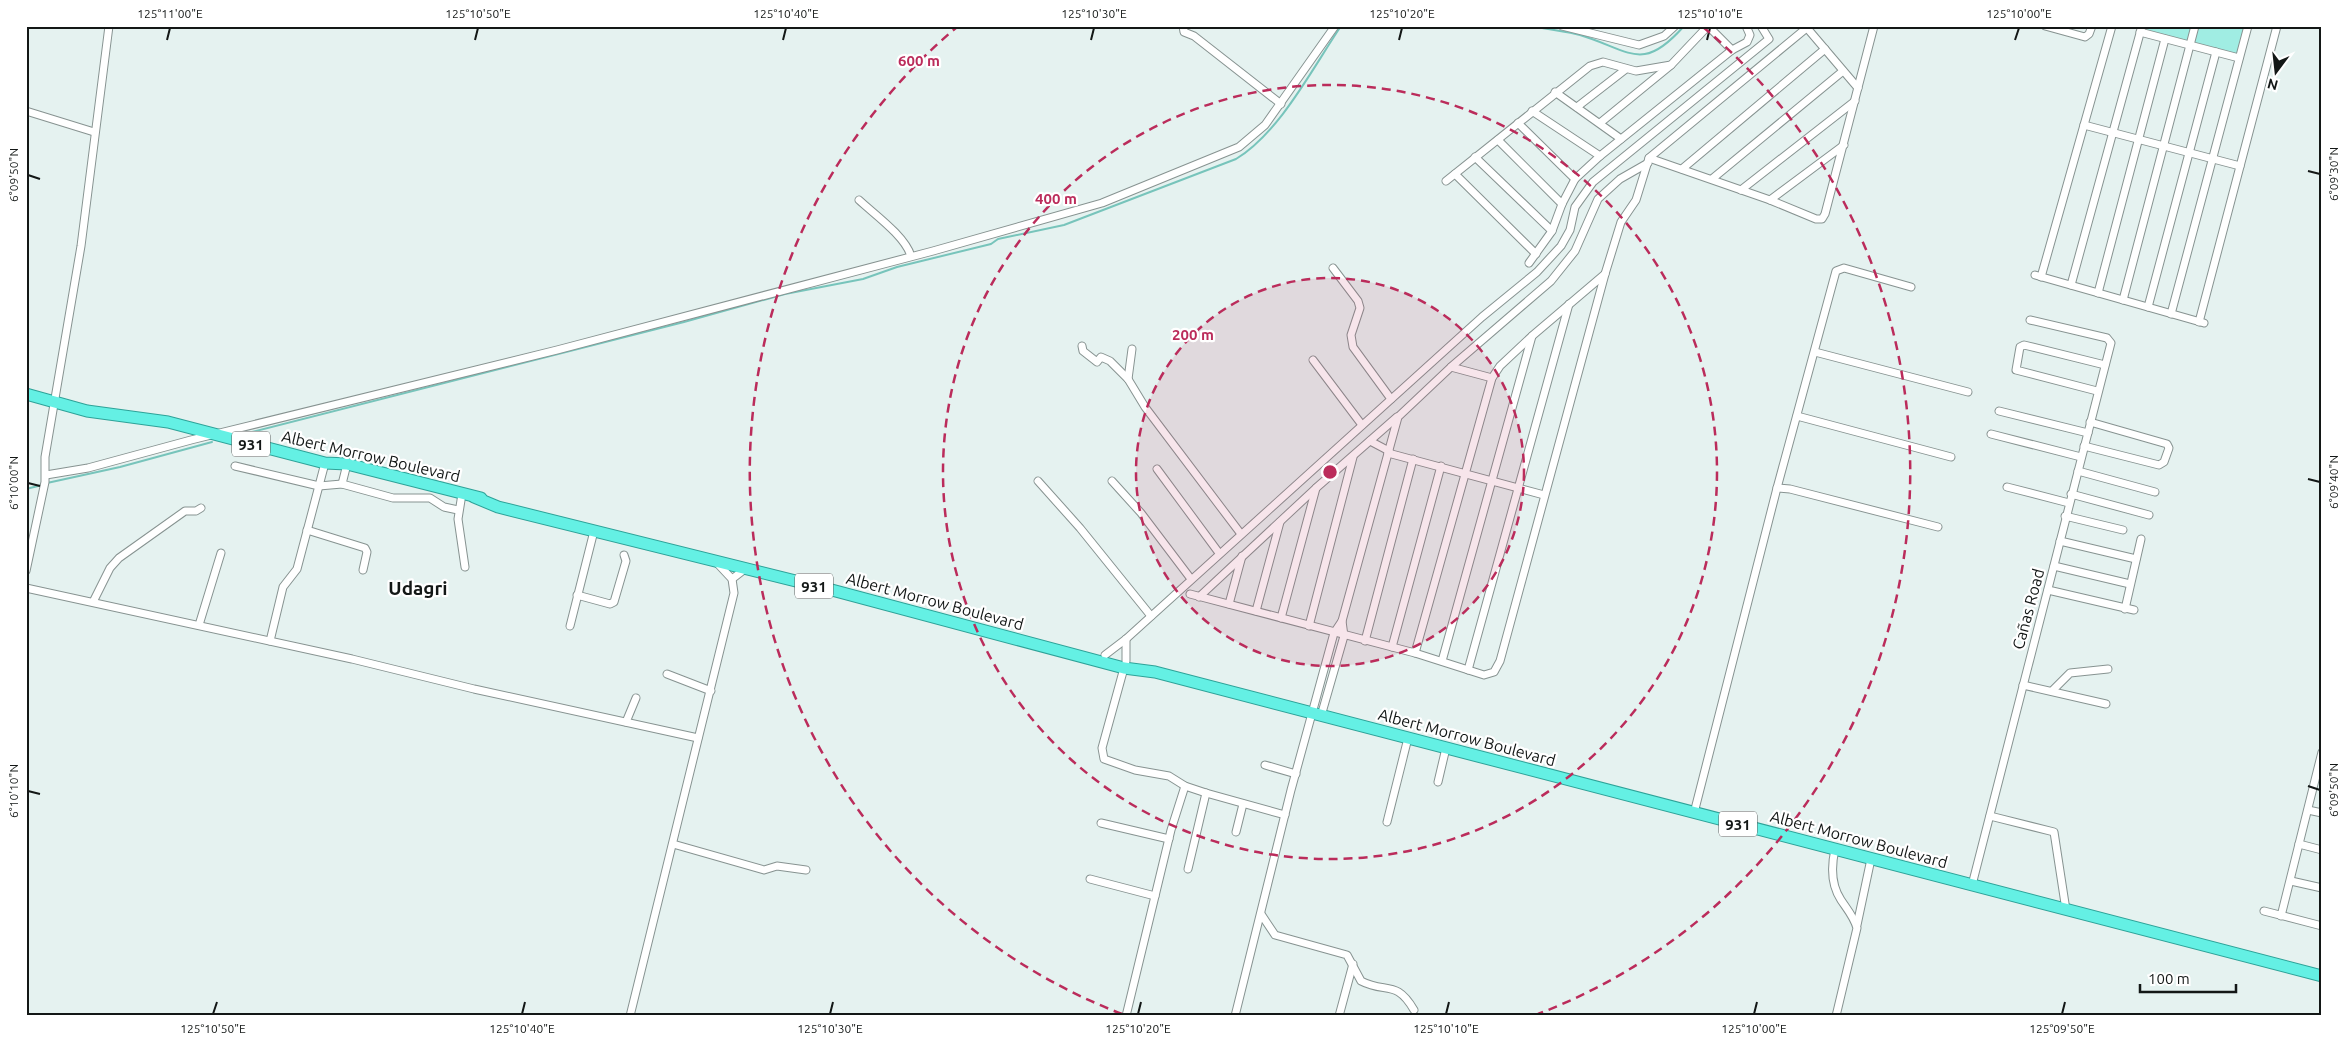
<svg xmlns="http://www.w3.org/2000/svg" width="2348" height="1042" font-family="Ubuntu,sans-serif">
<rect width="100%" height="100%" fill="#e5f2f0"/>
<path fill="#a0ede3" d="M2147,26H2244L2237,54L2146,30Z"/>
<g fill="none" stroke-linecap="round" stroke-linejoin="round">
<g stroke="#77c4bb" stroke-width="2">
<path d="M1534,26C1549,30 1565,31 1580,35C1630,50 1642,74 1684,26"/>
<path d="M248,433L684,322L785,294L863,279L897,267L991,244L998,239L1064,225L1236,159C1280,132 1312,69 1341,26"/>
<path d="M47,483L120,467L212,442"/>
<path d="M26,489L42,485"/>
</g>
<g stroke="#879391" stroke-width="9">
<g id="minor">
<path d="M1183,26L1184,32L1194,36L1281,104"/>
<path d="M1562,26L1639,45L1664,36L1675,26"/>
<path d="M1708,26L1732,50"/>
<path d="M2045,26L2085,37L2089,34L2092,26"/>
<path d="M1807,28L1858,88"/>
<path d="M2140,32L2239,58"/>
<path d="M1555,92L1621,139"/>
<path d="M1577,107L1626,69"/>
<path d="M26,111L94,132"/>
<path d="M1532,111L1600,156"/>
<path d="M1518,123L1575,179"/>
<path d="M1600,123L1671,65"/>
<path d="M2084,125L2240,166"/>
<path d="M1498,140L1562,204"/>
<path d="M1475,157L1552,231"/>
<path d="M1649,158L1770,200L1816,219H1822L1825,214L1874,26"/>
<path d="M1682,169L1825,49"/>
<path d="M1455,174L1536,254"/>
<path d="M1712,179L1843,71"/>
<path d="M1446,181L1590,66L1603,62L1636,71L1671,65L1708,26"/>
<path d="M1741,190L1855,101"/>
<path d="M859,200C874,214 905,236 911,256"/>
<path d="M1770,200L1844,145"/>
<path d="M1529,263L1552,231L1562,204L1575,179L1600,156L1732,50L1747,42L1750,35L1746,26"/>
<path d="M1333,268L1358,301L1360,308L1351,335L1353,347L1391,399"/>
<path d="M2035,275L2204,323"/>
<path d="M2041,277L2112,26"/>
<path d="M2071,285L2142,26"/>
<path d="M2098,293L2165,39"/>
<path d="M2123,300L2195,26"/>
<path d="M2148,307L2216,52"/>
<path d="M2171,314L2248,26"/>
<path d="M2199,322L2277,26"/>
<path d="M1082,346L1083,351L1097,362L1101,357L1110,361L1128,379L1145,407L1241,534"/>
<path d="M1815,352L1968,392"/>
<path d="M1313,360L1362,425"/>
<path d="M1451,367L1492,378"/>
<path d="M1128,379L1132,349"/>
<path d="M2097,391L2016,370L2020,347L2024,345L2105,365"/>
<path d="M1999,411L2088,433"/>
<path d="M1797,416L1951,457"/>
<path d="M1991,434L2081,457"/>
<path d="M1370,441L1389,451"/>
<path d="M2084,446L2159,465L2164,462L2169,448L2167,444L2090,422"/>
<path d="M1388,453L1544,495"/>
<path d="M347,464L342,484L393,498H430L444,507L458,510"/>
<path d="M235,466L319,486L342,484"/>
<path d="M1157,469L1219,553"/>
<path d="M2078,471L2155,492"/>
<path d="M46,475L88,468L191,440L557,350L933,251L1102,203L1239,147L1265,125L1335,26"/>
<path d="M1038,481L1080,528L1151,616"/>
<path d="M1112,481L1141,513L1191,579"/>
<path d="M2007,487L2069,503"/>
<path d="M1777,488L1790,489L1938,527"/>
<path d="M462,494L458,519L465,567"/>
<path d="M2071,494L2149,515"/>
<path d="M2065,516L2123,530"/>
<path d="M307,530L365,548L367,552L363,570"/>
<path d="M2060,541L2136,559"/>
<path d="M2054,566L2130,584"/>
<path d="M26,571L45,482V457L81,246L109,26"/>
<path d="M732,579L745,569"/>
<path d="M26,588L352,659L474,689L698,738"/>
<path d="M2048,590L2134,610"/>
<path d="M1190,594L1415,653L1484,675L1494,672L1500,661L1605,274L1621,222L1636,200L1649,158L1809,26"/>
<path d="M577,595L610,604L614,602L626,561L624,555"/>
<path d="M1199,597L1316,488L1397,417"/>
<path d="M93,602L110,568L119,558L185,511H196L201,508"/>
<path d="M1229,604L1242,556"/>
<path d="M2125,609L2141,539"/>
<path d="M1256,611L1280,522"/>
<path d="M1281,618L1316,488"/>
<path d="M199,625L221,553"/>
<path d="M570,626L594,531"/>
<path d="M1309,626L1353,457"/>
<path d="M270,641L283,587L297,569L325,463"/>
<path d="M1365,641L1413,459"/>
<path d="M1392,647L1441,466"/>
<path d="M1415,653L1492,378L1500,366L1532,336L1605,274"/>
<path d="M1105,655L1126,639L1482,317L1537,272L1561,246L1570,230L1575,207L1593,182L1769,39L1761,26"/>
<path d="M1126,661V639"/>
<path d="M1442,661L1532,336"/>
<path d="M1124,668L1102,748L1104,759L1135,770L1169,776L1185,786L1206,793L1285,815"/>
<path d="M1468,670L1569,304"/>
<path d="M667,674L711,691"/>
<path d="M2023,685L2106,704"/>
<path d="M2052,691L2070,673L2108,669"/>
<path d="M1321,716L1344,636L1342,621"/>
<path d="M626,722L636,698"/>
<path d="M1265,765L1296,774"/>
<path d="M1438,782L1446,748"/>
<path d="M2308,810L2322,813"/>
<path d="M1694,813L1777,488L1836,271L1844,268L1911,287"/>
<path d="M1990,816L2054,832L2066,910"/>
<path d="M1387,822L1408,738"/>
<path d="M1101,823L1169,839"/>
<path d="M1236,832L1243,804"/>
<path d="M673,844L764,870L777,866L806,870"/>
<path d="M2299,844L2322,850"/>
<path d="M1835,849C1831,867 1831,885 1841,900C1847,909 1854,917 1857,928L1836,1016"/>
<path d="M1188,869L1206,793"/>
<path d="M1090,879L1155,896"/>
<path d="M2291,881L2322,888"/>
<path d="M1972,885L2111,343L2107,338L2030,320"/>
<path d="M2264,911L2322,926"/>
<path d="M1261,914L1275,935L1347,955L1361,981C1386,994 1396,979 1414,1010"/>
<path d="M2281,916L2322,752"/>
<path d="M1857,925L1871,859"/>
<path d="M630,1016L734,593L732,579L718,564"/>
<path d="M1126,1016L1171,830L1185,786"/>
<path d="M1235,1016L1291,790L1334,633L1342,621L1398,417L1451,367L1551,281L1575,251L1598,199L1620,179L1648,163"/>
<path d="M1339,1016L1353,964"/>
</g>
</g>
<g stroke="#2ea298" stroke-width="13">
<g id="trunk">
<path d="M26,394L87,411L168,422L325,463L347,464L481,498"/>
<path d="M474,497L498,507L828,589L1124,668L1155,672L2322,976"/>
</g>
</g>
<use href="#minor" stroke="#fff" stroke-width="7"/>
<use href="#trunk" stroke="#64f0e4" stroke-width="11"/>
</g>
<path fill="none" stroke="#131716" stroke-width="2" d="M167,40L170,28M475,40L478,28M783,40L786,28M1091,40L1094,28M1399,40L1402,28M1707,40L1710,28M2015,40L2019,28M2308,171L2320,174M28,175L40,179M2308,479L2320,482M28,483L40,486M2308,786L2320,790M28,791L40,794M213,1014L217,1002M522,1014L525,1002M830,1014L833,1002M1138,1014L1141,1002M1446,1014L1449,1002M1754,1014L1757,1002M2062,1014L2065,1002"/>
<circle cx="1330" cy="472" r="194" fill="#bb2c5b" fill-opacity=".12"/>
<g fill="none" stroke="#bb2c5b" stroke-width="2.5" stroke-dasharray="9 6">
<circle cx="1330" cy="472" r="194"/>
<circle cx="1330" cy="472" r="387"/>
<path d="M1122 1014A581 581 0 0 1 957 27M1703 27A581 581 0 0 1 1538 1014"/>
</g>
<g text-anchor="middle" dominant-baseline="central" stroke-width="4.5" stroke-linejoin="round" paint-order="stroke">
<g fill="#fff" stroke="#5a5d5c" stroke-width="1">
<rect x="232" y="431.5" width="38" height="25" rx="4"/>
<rect x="795" y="573.5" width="38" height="25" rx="4"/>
<rect x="1719" y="811.5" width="38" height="25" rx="4"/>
</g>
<g font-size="15" font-weight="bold" fill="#131716">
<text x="251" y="444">931</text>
<text x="814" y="586">931</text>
<text x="1738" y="824">931</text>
</g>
<g font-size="16" fill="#131716" stroke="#fff">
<text transform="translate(371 456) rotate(13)">Albert Morrow Boulevard</text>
<text transform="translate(935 601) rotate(15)">Albert Morrow Boulevard</text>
<text transform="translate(2028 609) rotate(-75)">Cañas Road</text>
<text transform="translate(1467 737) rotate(15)">Albert Morrow Boulevard</text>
<text transform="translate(1859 839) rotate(15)">Albert Morrow Boulevard</text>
</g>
<g font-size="19" font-weight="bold" fill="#131716" stroke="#fff">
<text x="418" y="588">Udagri</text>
</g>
</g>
<circle cx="1330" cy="472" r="8" fill="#bb2c5b" stroke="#fff" stroke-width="2.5"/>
<g font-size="15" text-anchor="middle" font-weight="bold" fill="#bb2c5b" stroke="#fff" stroke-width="4.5" stroke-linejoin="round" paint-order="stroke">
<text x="919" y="66">600 m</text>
<text x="1056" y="204">400 m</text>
<text x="1193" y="340">200 m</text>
</g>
<rect width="2348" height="1042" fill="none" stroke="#ffffff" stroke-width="55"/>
<g transform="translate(2276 72) rotate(195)" stroke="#ffffff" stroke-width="4" paint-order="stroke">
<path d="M0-4L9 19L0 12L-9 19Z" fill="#131716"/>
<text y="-8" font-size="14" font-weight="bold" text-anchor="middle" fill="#131716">N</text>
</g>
<path d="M2140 984v8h96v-8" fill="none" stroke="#131716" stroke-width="2.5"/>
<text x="2148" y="984" font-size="15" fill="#131716" stroke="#ffffff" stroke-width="4" paint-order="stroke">100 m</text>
<rect x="28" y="28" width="2292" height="986" fill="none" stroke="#131716" stroke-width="2"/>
<g font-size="12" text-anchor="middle" fill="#131716">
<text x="170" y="18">125°11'00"E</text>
<text x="478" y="18">125°10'50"E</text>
<text x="786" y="18">125°10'40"E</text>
<text x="1094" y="18">125°10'30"E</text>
<text x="1402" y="18">125°10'20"E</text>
<text x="1710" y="18">125°10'10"E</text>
<text x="2019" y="18">125°10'00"E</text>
<text transform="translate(2334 174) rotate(-90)" y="4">6°09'30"N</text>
<text transform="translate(14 175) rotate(-90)" y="4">6°09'50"N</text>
<text transform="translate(2334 482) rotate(-90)" y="4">6°09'40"N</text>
<text transform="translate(14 483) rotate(-90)" y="4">6°10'00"N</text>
<text transform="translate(2334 790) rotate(-90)" y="4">6°09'50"N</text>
<text transform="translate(14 791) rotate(-90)" y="4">6°10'10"N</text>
<text x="213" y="1033">125°10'50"E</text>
<text x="522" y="1033">125°10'40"E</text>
<text x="830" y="1033">125°10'30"E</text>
<text x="1138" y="1033">125°10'20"E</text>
<text x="1446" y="1033">125°10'10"E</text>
<text x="1754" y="1033">125°10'00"E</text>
<text x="2062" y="1033">125°09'50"E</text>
</g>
</svg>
